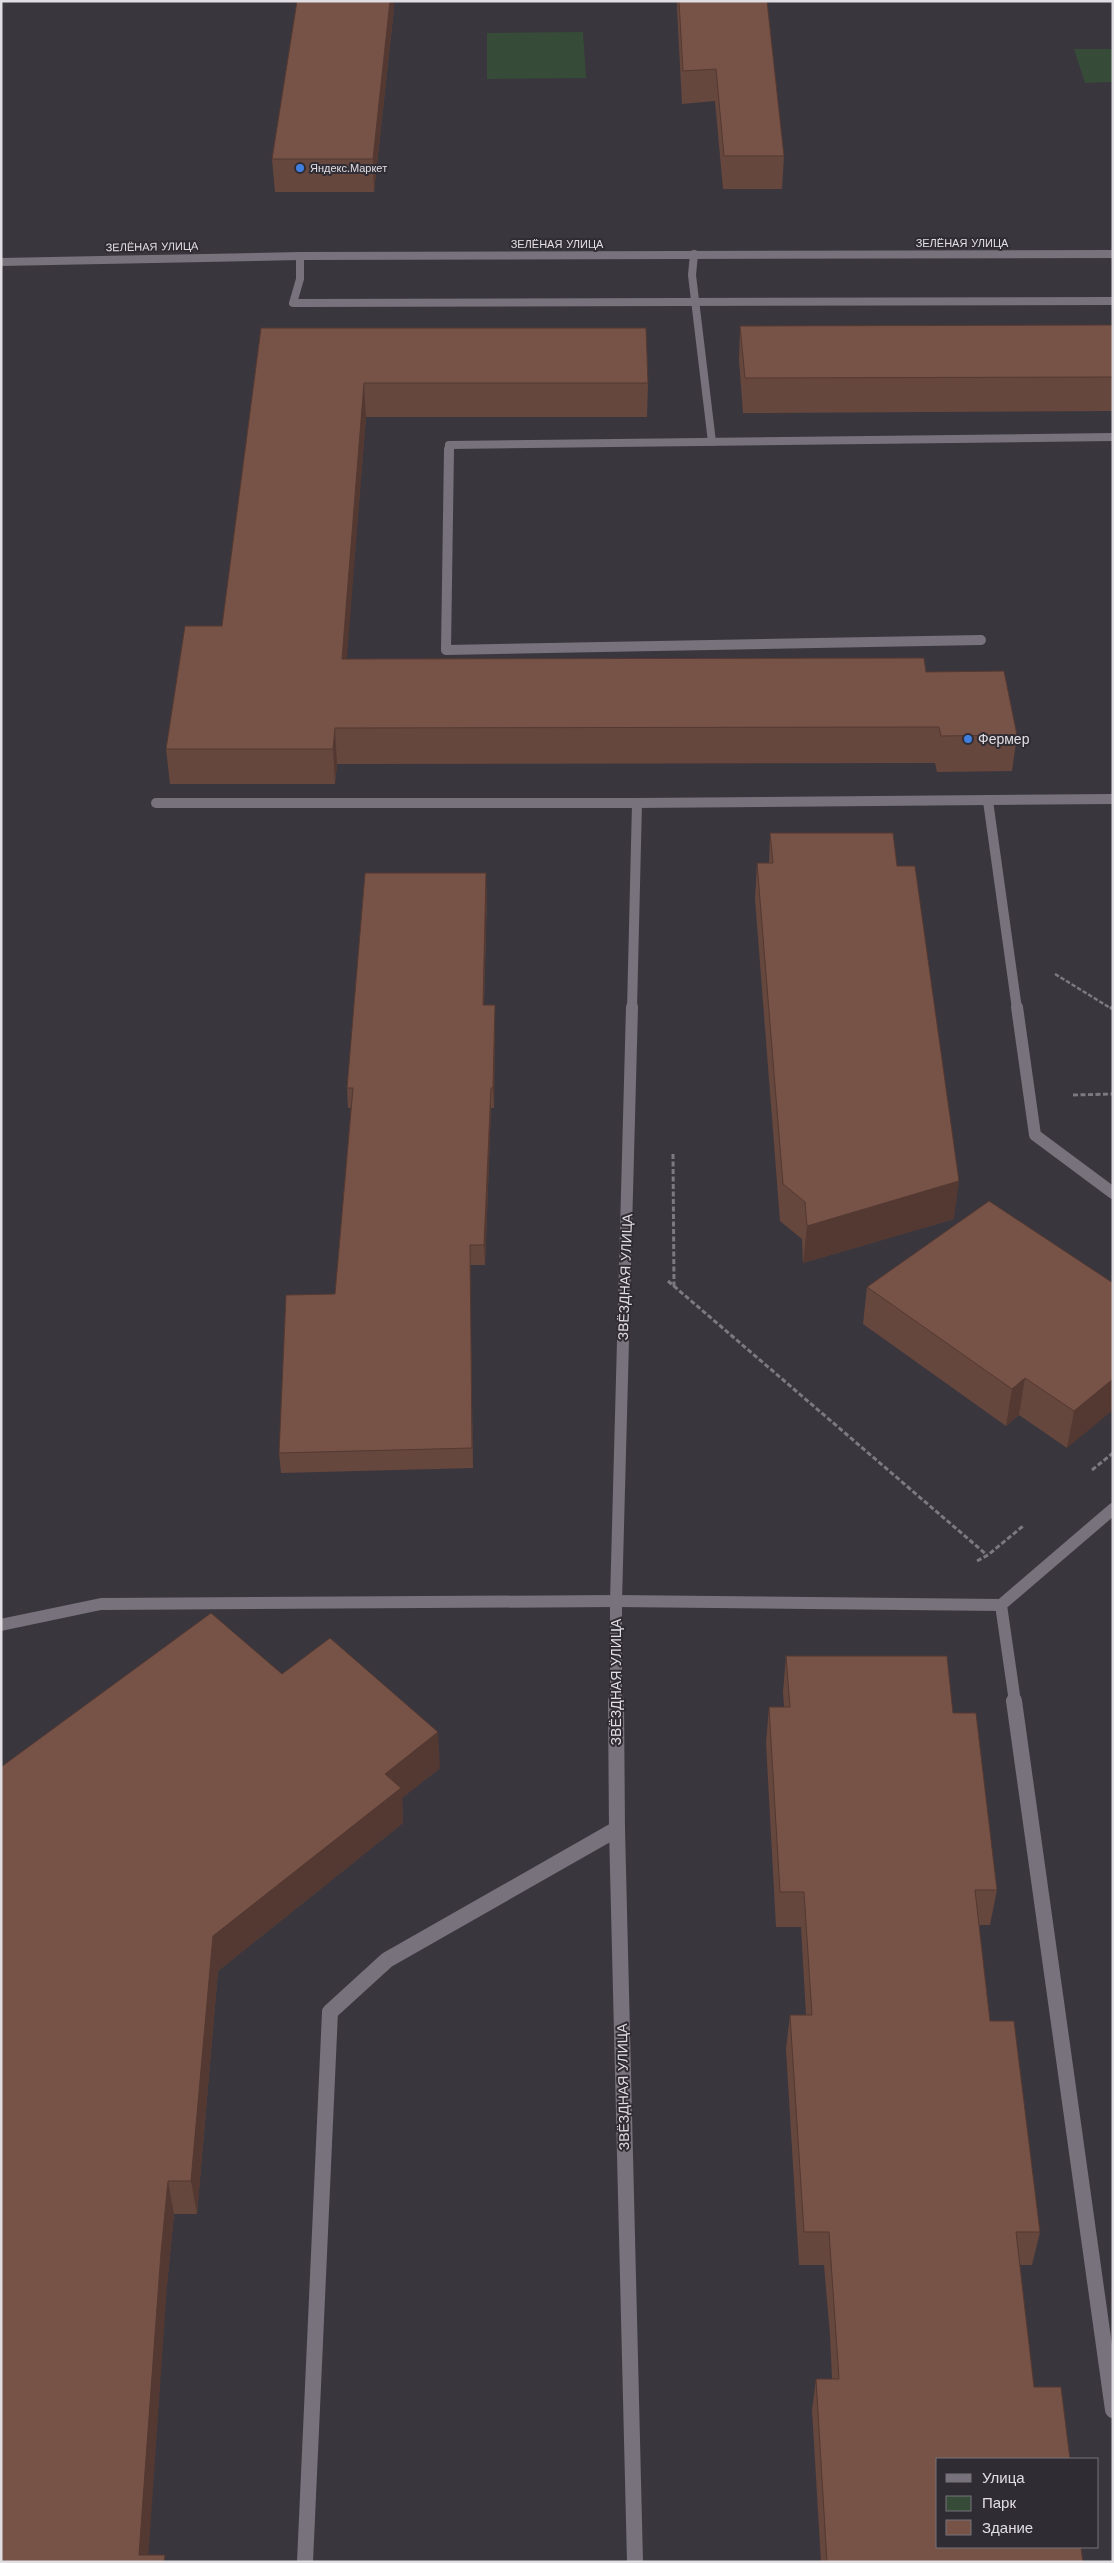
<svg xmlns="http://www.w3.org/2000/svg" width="1114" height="2563" font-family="'Work Sans',sans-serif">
<rect width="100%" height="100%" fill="#3a363e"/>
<g fill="#364c38">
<path d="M583,32L586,78L487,79V33Z"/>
<path d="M1074,49H1113V82L1085,83Z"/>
</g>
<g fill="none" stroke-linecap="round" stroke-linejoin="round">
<path stroke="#7c797f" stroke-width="2.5" stroke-dasharray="4.5 2" stroke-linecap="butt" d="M1055,974L1112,1009"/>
<g stroke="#7c797f" stroke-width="3" stroke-dasharray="5 2.5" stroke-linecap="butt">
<path d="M1110,1007L1113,1009"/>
<path d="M1073,1095L1113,1094"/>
<path d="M673,1154L674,1287"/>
<path d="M668,1281L987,1555"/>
<path d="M1092,1470L1113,1453"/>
<path d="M977,1561L988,1555L1023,1526"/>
</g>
<g stroke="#77727b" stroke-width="8">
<path d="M694,254L692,275L712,442"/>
<path d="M300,256V279L293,303L1113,301"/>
<path d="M449,450V445L1113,437"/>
</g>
<g stroke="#77727b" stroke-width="10">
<path d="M449,449L446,650L981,640"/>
<path d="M988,801L1017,1009"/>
<path d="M156,803H637"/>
</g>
<g stroke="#77727b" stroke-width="12">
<path d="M1017,1007L1035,1135L1113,1193"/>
<path d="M1,1625L101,1604L616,1601L1001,1605"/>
<path d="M1015,1702L1001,1605L1113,1509"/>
</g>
<g stroke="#77727b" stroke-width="16">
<path d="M1014,1701L1113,2410"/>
<path d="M305,2562L330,2012L387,1960L617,1829"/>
</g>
<path stroke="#77727b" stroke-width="8" d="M1,262L300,256L1113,254"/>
<path stroke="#77727b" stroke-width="10" d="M632,1009L637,803L1113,799"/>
<path stroke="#77727b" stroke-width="12" d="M616,1702V1601L632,1007"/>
<path stroke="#77727b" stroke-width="16" d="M616,1701L617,1829L635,2562"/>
</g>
<g fill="#66473d">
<path d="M677,1H767L784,156L782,189H723L715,101L682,104L677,9Z"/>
<path d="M394,8L374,192H275L272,159Z"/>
<path d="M1113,325V411L743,413L739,360L740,326Z"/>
<path d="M261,328L648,383L647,417H366L346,659L926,672L1017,735L1012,771L937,772L935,763L337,764L335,784H170L166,749L222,626Z"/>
<path d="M770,833L897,866L954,1219L803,1263L802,1239L780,1221L755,899L757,863H769Z"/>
<path d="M487,893L484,1005H495V1025L494,1108H491L485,1265H470L473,1468L281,1473L279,1453L335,1294L351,1108H348L347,1088Z"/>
<path d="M1113,1283L1067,1448L1019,1415L1006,1426L863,1324L867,1287Z"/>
<path d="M786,1656L953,1713L997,1890L990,1925H979L990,2021L1040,2232L1032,2265H1020L1034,2387L1083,2562H821L812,2410L816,2379H832L830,2335L824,2265H799L786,2049L790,2015H806L801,1927H776L766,1743L769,1707H784L783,1692Z"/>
<path d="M282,1674L440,1768L402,1798L403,1823L218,1971L197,2214H174L167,2285L1,2562Z"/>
</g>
<g fill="#533932">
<path d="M390,1H394V8L374,192L373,159Z"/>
<path d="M364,383L366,417L344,695L342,659Z"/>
<path d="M335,728L337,764L335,784L333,749Z"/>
<path d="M486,873L487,893L483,1025V1005Z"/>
<path d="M495,1005V1025L494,1108L493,1088Z"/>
<path d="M491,1088V1108L485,1265L484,1245Z"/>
<path d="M959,1181L954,1219L803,1263L807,1226Z"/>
<path d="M1025,1378L1019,1415L1006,1426L1012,1389Z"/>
<path d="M1113,1379V1410L1067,1448L1074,1411Z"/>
<path d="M438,1732L440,1768L402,1798L403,1823L218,1971L197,2214L191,2181L213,1936L385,1774Z"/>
<path d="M168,2181L174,2214L167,2285L148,2562L139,2555L161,2253Z"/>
</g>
<g fill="#775247" stroke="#533932">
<path d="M297,1H390L373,159H272Z"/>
<path d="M679,1H767L784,156H724L716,69L683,71Z"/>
<path d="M1113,325V377L745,378L740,326Z"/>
<path d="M261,328H646L648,383H364L342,659L924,658L926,672L1004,671L1017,735L941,736L939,727L335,728L333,749H166L185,626H222Z"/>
<path d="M770,833H893L897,866H915L959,1181L807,1226L805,1202L783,1184L757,863H773Z"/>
<path d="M365,873H486L483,1005H495L493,1088H491L484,1245H470L472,1448L279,1453L286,1295L335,1294L353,1088H347Z"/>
<path d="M989,1201L1113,1283V1379L1074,1411L1025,1378L1012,1389L867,1287Z"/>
<path d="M211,1613L282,1674L330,1638L438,1732L385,1774L401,1788L213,1936L191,2181H168L161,2253L139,2555H165L164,2562H1V1767Z"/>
<path d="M786,1656H947L953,1713H976L997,1890H975L990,2021H1014L1040,2232H1016L1034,2387H1061L1070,2459H938V2547H1081L1083,2562H827L816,2379H839L829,2232H804L790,2015H812L804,1892H780L769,1707H790Z"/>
</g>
<g fill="#3f7fe0" stroke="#302c34" stroke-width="2">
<circle cx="300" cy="168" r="5"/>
<circle cx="968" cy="739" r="5"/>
</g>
<g text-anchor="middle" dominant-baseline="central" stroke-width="4" stroke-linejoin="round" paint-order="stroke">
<g font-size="11" fill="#e1dee3" stroke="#302c34" text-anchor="start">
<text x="310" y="168">Яндекс.Маркет</text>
</g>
<g font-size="11" fill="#e1dee3" stroke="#302c34">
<text x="962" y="243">ЗЕЛЁНАЯ УЛИЦА</text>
<text x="557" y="244">ЗЕЛЁНАЯ УЛИЦА</text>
<text transform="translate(152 247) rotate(-1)">ЗЕЛЁНАЯ УЛИЦА</text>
</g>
<g font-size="14" fill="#e1dee3" stroke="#302c34" text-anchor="start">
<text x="978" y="739">Фермер</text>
</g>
<g font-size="14" fill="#e1dee3" stroke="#302c34">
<text transform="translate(625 1277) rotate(-88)">ЗВЁЗДНАЯ УЛИЦА</text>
<text transform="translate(616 1682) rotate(-90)">ЗВЁЗДНАЯ УЛИЦА</text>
<text transform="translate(623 2087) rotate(-91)">ЗВЁЗДНАЯ УЛИЦА</text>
</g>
</g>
<rect width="1114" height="2563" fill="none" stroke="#e1dee3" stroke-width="5"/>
<rect x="936" y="2458" width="162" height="90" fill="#302c34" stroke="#77737a"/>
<rect x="946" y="2474" width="25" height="8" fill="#77727b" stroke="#77737a"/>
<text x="982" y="2483" font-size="15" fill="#e1dee3">Улица</text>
<rect x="946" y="2496" width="25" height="15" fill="#364c38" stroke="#77737a"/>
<text x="982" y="2508" font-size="15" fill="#e1dee3">Парк</text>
<rect x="946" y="2520" width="25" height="15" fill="#775247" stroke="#77737a"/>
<text x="982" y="2533" font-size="15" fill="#e1dee3">Здание</text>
</svg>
